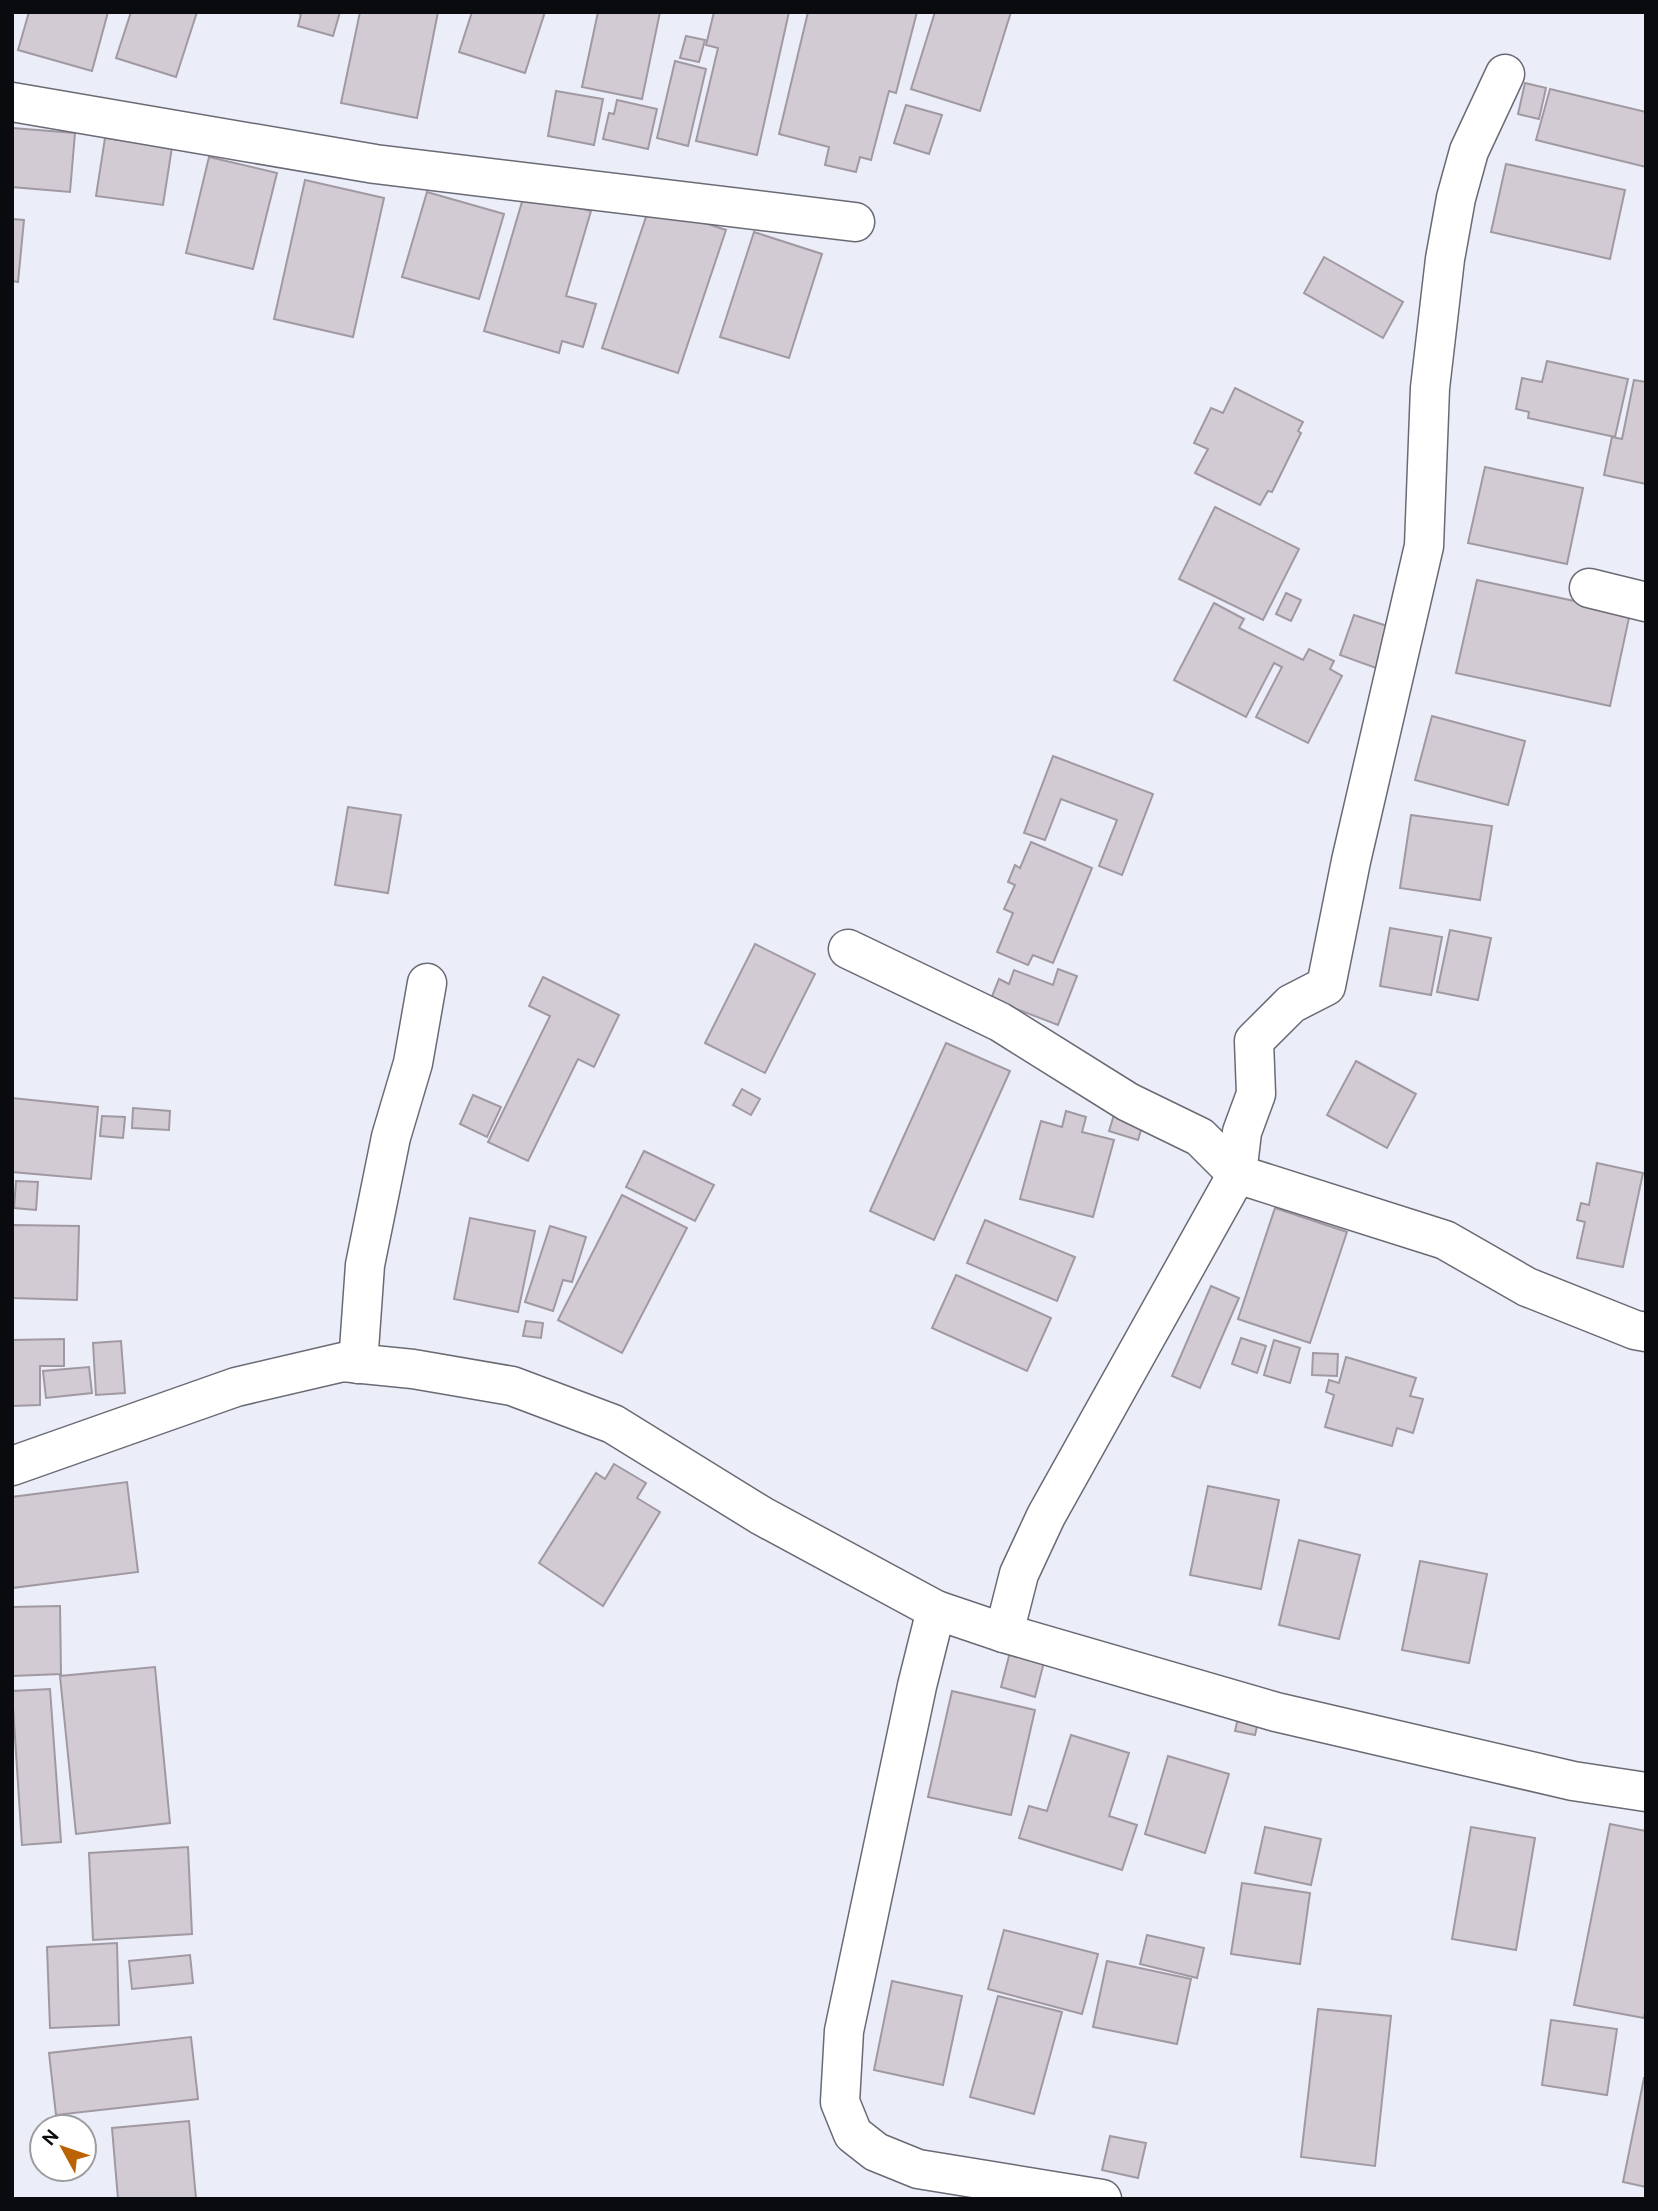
<svg xmlns="http://www.w3.org/2000/svg" width="1658" height="2211" font-family="Ubuntu,sans-serif">
<rect width="100%" height="100%" fill="#ebedf8"/>
<g fill="#d3cbd4" stroke="#a199a2" stroke-width="2">
<path d="M29,12H108L92,71L18,50Z"/>
<path d="M131,12H197L176,77L116,58Z"/>
<path d="M294,12H340L333,36L298,26L301,14Z"/>
<path d="M360,12H438L417,118L341,103Z"/>
<path d="M472,12H545L525,73L459,52Z"/>
<path d="M598,12H660L642,99L582,87Z"/>
<path d="M714,12H789L757,155L696,141L718,48L706,45Z"/>
<path d="M808,12H917L896,93L889,91L871,160L860,157L856,172L825,165L829,147L779,134Z"/>
<path d="M935,12H1011L980,111L911,89Z"/>
<path d="M686,36L705,40L699,62L680,58Z"/>
<path d="M675,61L706,69L688,146L657,138Z"/>
<path d="M1525,83L1546,88L1539,119L1518,114Z"/>
<path d="M1550,89L1646,112V167L1536,140Z"/>
<path d="M556,91L603,99L594,145L548,136Z"/>
<path d="M617,100L657,109L648,149L603,139L609,113L614,114Z"/>
<path d="M906,105L942,115L929,154L894,143Z"/>
<path d="M12,128L75,133L70,192L12,187Z"/>
<path d="M105,138L172,147L163,205L96,196Z"/>
<path d="M209,157L277,173L253,269L186,253Z"/>
<path d="M1506,164L1625,190L1610,259L1491,232Z"/>
<path d="M305,180L384,198L353,337L274,319Z"/>
<path d="M427,192L504,214L479,299L402,277Z"/>
<path d="M524,195L591,211L566,296L596,304L583,347L562,341L559,353L484,331Z"/>
<path d="M650,205L726,230L678,373L602,348Z"/>
<path d="M12,219L24,220L18,282L12,281Z"/>
<path d="M754,232L822,254L789,358L720,337Z"/>
<path d="M1324,257L1403,302L1383,338L1304,293Z"/>
<path d="M1547,361L1628,379L1615,437L1528,418L1529,412L1516,409L1522,378L1542,382Z"/>
<path d="M1634,380L1646,382V484L1604,475L1612,437L1622,439Z"/>
<path d="M1235,388L1303,422L1298,431L1301,433L1272,492L1268,491L1260,505L1195,473L1208,449L1194,443L1211,408L1223,413Z"/>
<path d="M1485,467L1583,488L1567,564L1468,543Z"/>
<path d="M1215,507L1299,549L1263,620L1179,579Z"/>
<path d="M1477,580L1630,613L1610,706L1456,673Z"/>
<path d="M1286,593L1301,600L1291,621L1276,614Z"/>
<path d="M1214,603L1244,619L1239,628L1303,660L1309,649L1334,661L1330,669L1342,676L1308,743L1256,717L1282,667L1274,663L1246,717L1174,680Z"/>
<path d="M1354,615L1390,627L1376,668L1340,655Z"/>
<path d="M1432,716L1525,741L1508,805L1415,780Z"/>
<path d="M1053,756L1153,794L1122,875L1099,866L1117,820L1061,799L1045,840L1024,833Z"/>
<path d="M348,807L401,815L388,893L335,885Z"/>
<path d="M1411,815L1492,826L1480,900L1400,888Z"/>
<path d="M1031,842L1092,868L1053,963L1033,955L1028,965L997,952L1013,913L1004,909L1015,885L1008,882L1015,865L1020,868Z"/>
<path d="M1390,928L1442,937L1431,995L1380,986Z"/>
<path d="M1450,930L1491,938L1478,1000L1437,992Z"/>
<path d="M755,944L815,974L765,1073L705,1043Z"/>
<path d="M1058,969L1077,976L1058,1025L991,999L999,979L1009,984L1014,970L1053,985Z"/>
<path d="M543,977L619,1015L594,1067L578,1059L528,1161L488,1142L550,1016L529,1006Z"/>
<path d="M946,1043L1010,1071L934,1240L870,1211Z"/>
<path d="M1356,1061L1416,1094L1387,1148L1327,1115Z"/>
<path d="M742,1089L760,1099L751,1115L733,1105Z"/>
<path d="M473,1095L501,1107L487,1137L460,1124Z"/>
<path d="M12,1098L98,1107L91,1179L12,1172Z"/>
<path d="M133,1108L170,1111L169,1130L132,1128Z"/>
<path d="M1116,1108L1145,1117L1138,1140L1109,1131Z"/>
<path d="M1066,1111L1086,1117L1082,1132L1114,1140L1093,1217L1020,1199L1041,1121L1062,1127Z"/>
<path d="M102,1116L125,1117L123,1138L100,1136Z"/>
<path d="M644,1151L714,1185L695,1221L626,1187Z"/>
<path d="M1597,1163L1643,1173L1623,1267L1577,1258L1585,1222L1577,1220L1581,1203L1589,1205Z"/>
<path d="M16,1181L38,1182L36,1210L14,1208Z"/>
<path d="M622,1195L687,1228L622,1353L558,1320Z"/>
<path d="M1275,1208L1347,1232L1310,1343L1238,1319Z"/>
<path d="M470,1218L535,1231L518,1312L454,1299Z"/>
<path d="M985,1220L1075,1257L1057,1301L967,1263Z"/>
<path d="M12,1225L79,1226L77,1300L12,1298Z"/>
<path d="M550,1226L586,1237L572,1282L563,1280L553,1311L525,1302Z"/>
<path d="M956,1275L1051,1318L1027,1371L932,1328Z"/>
<path d="M1211,1286L1239,1298L1200,1388L1172,1376Z"/>
<path d="M526,1321L543,1323L541,1338L523,1336Z"/>
<path d="M1241,1338L1266,1346L1257,1373L1232,1364Z"/>
<path d="M64,1339V1366H40V1405L12,1406V1340Z"/>
<path d="M1274,1340L1300,1348L1290,1383L1264,1375Z"/>
<path d="M121,1341L125,1393L96,1395L93,1343Z"/>
<path d="M1313,1353L1338,1354L1337,1376L1312,1375Z"/>
<path d="M1346,1357L1416,1378L1410,1396L1423,1399L1413,1433L1397,1428L1392,1446L1325,1427L1334,1395L1326,1392L1329,1380L1339,1383Z"/>
<path d="M89,1367L92,1393L46,1398L43,1371Z"/>
<path d="M614,1464L646,1483L637,1498L660,1512L603,1606L539,1563L596,1473L605,1479Z"/>
<path d="M127,1482L138,1572L12,1588V1497Z"/>
<path d="M1208,1486L1279,1500L1261,1589L1190,1575Z"/>
<path d="M1299,1540L1360,1555L1339,1639L1279,1625Z"/>
<path d="M1420,1561L1487,1574L1469,1663L1402,1650Z"/>
<path d="M60,1606L61,1674L12,1676V1607Z"/>
<path d="M1010,1652L1044,1662L1035,1697L1001,1687Z"/>
<path d="M155,1667L170,1823L76,1834L60,1676Z"/>
<path d="M50,1689L61,1842L22,1845L12,1691Z"/>
<path d="M952,1691L1035,1710L1011,1815L928,1797Z"/>
<path d="M1239,1714L1259,1718L1255,1735L1235,1731Z"/>
<path d="M1071,1735L1129,1753L1109,1816L1137,1825L1122,1870L1019,1838L1029,1806L1047,1811Z"/>
<path d="M1168,1756L1229,1774L1205,1853L1145,1834Z"/>
<path d="M1610,1824L1646,1831V2007L1644,2018L1574,2005Z"/>
<path d="M1265,1827L1321,1839L1311,1885L1255,1873Z"/>
<path d="M1471,1827L1535,1838L1516,1950L1452,1939Z"/>
<path d="M188,1847L192,1934L93,1940L89,1853Z"/>
<path d="M1242,1883L1310,1893L1300,1964L1231,1954Z"/>
<path d="M1004,1930L1098,1954L1082,2014L988,1989Z"/>
<path d="M1147,1935L1204,1948L1197,1978L1140,1964Z"/>
<path d="M117,1943L119,2025L50,2028L47,1947Z"/>
<path d="M190,1955L193,1983L132,1989L129,1961Z"/>
<path d="M1107,1961L1191,1979L1177,2044L1093,2027Z"/>
<path d="M892,1981L962,1996L943,2085L874,2070Z"/>
<path d="M998,1996L1062,2012L1034,2114L970,2097Z"/>
<path d="M1318,2009L1391,2016L1375,2166L1301,2157Z"/>
<path d="M1551,2020L1617,2029L1607,2095L1542,2085Z"/>
<path d="M191,2037L198,2099L56,2115L49,2053Z"/>
<path d="M1644,2078H1646V2187L1623,2182Z"/>
<path d="M189,2121L196,2199H118L112,2128Z"/>
<path d="M1110,2136L1146,2143L1138,2178L1102,2170Z"/>
</g>
<g fill="none" stroke-linecap="round" stroke-linejoin="round">
<g stroke="#696a74" stroke-width="41">
<g id="minor">
<path d="M12,102L375,164L855,222"/>
<path d="M1589,588L1646,602"/>
<path d="M848,949L1000,1022L1128,1102L1200,1137L1237,1174L1445,1240L1527,1287L1635,1330L1646,1332"/>
<path d="M358,1364L365,1265L391,1137L413,1063L427,983"/>
<path d="M12,1466L236,1387L343,1362L413,1369L512,1386L613,1424L762,1516L936,1610L1004,1633L1276,1712L1573,1781L1646,1792"/>
<path d="M936,1610L917,1686L844,2031L840,2102L853,2134L876,2152L918,2169L1102,2199"/>
<path d="M1004,1633L1019,1574L1046,1516L1237,1174L1242,1132L1256,1094L1254,1041L1291,1004L1326,986L1351,861L1424,546L1430,388L1445,259L1456,198L1469,151L1505,74"/>
</g>
</g>
<use href="#minor" stroke="#fff" stroke-width="38"/>
</g>
<rect width="1658" height="2211" fill="none" stroke="#0a0b0e" stroke-width="28"/>
<g transform="translate(63 2148) rotate(310)"><circle r="33" fill="#ffffff" stroke="#9d9d9f" stroke-width="2"/>
<path d="M0-5L12 26L0 18L-12 26Z" fill="#bb6201"/>
<text y="-10" font-size="19" font-weight="bold" text-anchor="middle" fill="#0a0b0e">N</text>
</g>
</svg>
